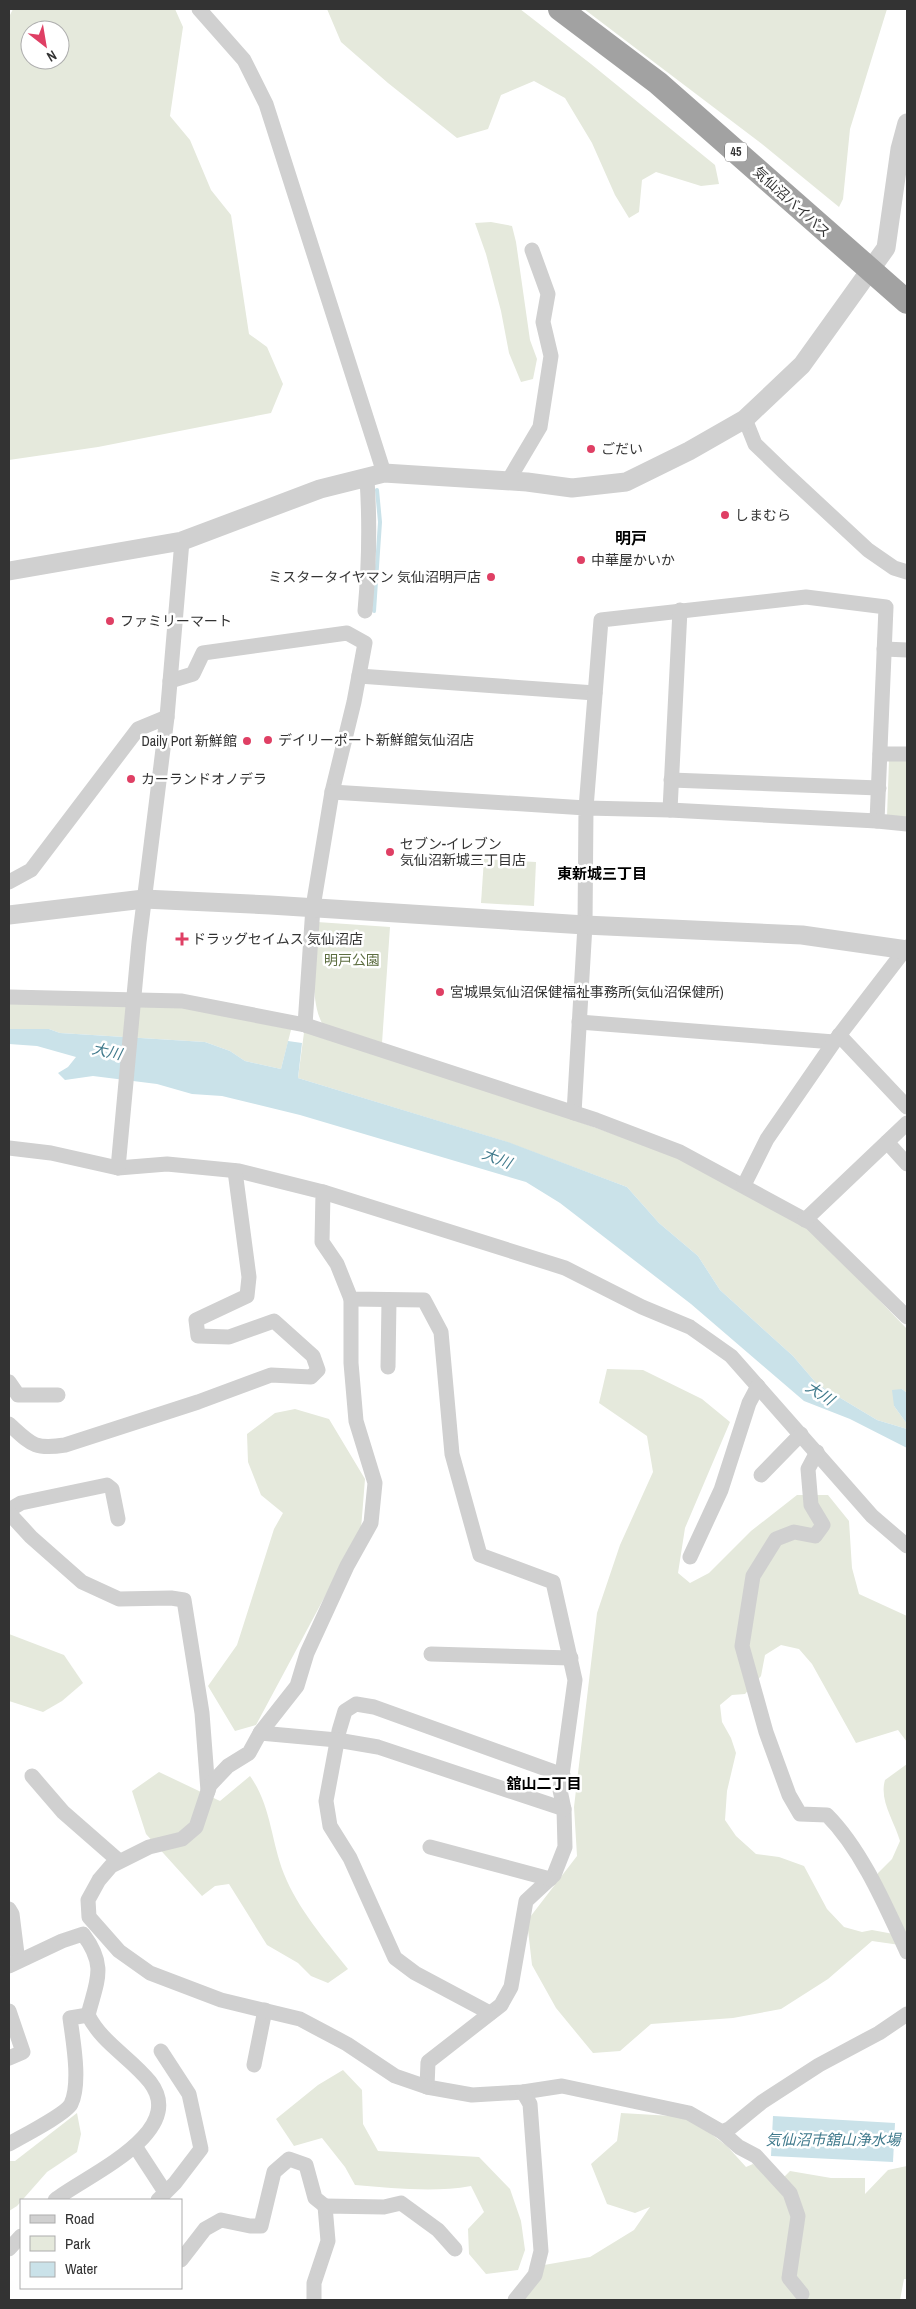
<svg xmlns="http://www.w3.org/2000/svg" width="916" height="2309" font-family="'Archivo Narrow','Noto Sans JP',sans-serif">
<rect width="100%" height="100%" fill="#fff"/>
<g fill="#e5e9dc" fill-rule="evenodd">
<path d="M13,9H175L183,27L170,116L190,140L211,190L231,215L249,334L267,347L283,384L271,413L98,447L9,460V17ZM30,30H60V60H30Z"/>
<path d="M327,9H520L591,64L715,165L719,184L701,186L656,172L642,180L639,212L629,218L615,195L592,143L565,98L534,81L501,95L488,129L457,138L388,83L341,42Z"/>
<path d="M584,9H887L850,129L843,199L839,207L762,144Z"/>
<path d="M491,222L512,226L516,242L530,340L537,359L533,379L521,382L509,353L501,311L486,254L475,223Z"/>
<path d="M889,760L907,761V819L887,817Z"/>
<path d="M484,859L536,862L534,906L481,903Z"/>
<path d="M317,922L390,927L382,1043L323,1025C308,999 316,951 317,922Z"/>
<path d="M9,997L182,1001L292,1026L281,1069L245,1061L230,1051L205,1042L60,1033L49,1029H9Z"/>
<path d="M305,1025L684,1159L811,1229L907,1329V1393L902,1389L894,1406L907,1424V1429L877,1420L817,1384L793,1356L720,1290L698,1256L659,1223L627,1187L504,1141L298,1078Z"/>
<path d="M607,1369L643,1370L702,1399L730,1422L685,1528L678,1573L690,1583L709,1573L751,1531L797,1495H828L849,1521L852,1568L859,1594L907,1616V1742L898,1730L856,1743L812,1664L799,1649L781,1645L765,1655L761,1676L745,1694L732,1695L720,1705L722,1722L731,1738L736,1753L727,1791L725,1820L736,1836L756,1854L779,1857L804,1866L827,1909L844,1927L862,1932L872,1930L899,1935L877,1884L878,1873L892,1859L900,1841C894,1820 879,1801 885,1780L907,1764V1946L872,1941L828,1979L781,2009L733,2018L651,2024L620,2051L593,2053L556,2008L532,1965L527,1921L577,1856L574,1807L597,1613L620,1545L653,1472L647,1436L599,1403Z"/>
<path d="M295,1409L329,1419L365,1479L361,1529L256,1725L235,1731L208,1686L237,1645L274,1529L283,1513L261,1495L248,1462L247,1434L275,1413Z"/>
<path d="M9,1634L64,1655L83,1683L62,1701L43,1712L9,1701Z"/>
<path d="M159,1772L220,1801L250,1776C271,1805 271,1841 284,1874C298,1909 325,1940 348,1969L328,1983L311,1976L298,1963L267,1945L229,1884L215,1886L202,1896L146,1834L132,1791Z"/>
<path d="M343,2070L362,2090L363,2124L378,2151L479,2157L510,2189L521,2221L525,2250L518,2270L486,2274L469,2254L468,2229L484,2212L471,2186C433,2193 393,2188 355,2185L345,2167L322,2138L294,2146L276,2119L318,2085Z"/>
<path d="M77,2113L81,2134L77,2152L47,2172L17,2206L9,2211V2161H15Z"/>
<path d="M621,2113L689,2117L727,2146L746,2167L753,2164L778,2185L798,2216L779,2182L790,2171L831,2178H865V2194L888,2170L907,2166V2279H904L900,2300H521L544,2265L590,2257L634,2230L650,2207L635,2213L607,2204L591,2164L617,2141Z"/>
</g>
<g fill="#cae2e9">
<path d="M9,1029H49L60,1033L205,1042L230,1051L245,1061L281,1069L288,1041L302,1043L298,1078L508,1142L627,1187L659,1223L698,1256L720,1290L793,1356L817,1384L877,1420L907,1429V1448L850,1419L804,1401L691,1304L560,1203L526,1182L300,1115L222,1096L192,1094L157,1084L93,1076L65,1080L58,1073L68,1067L76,1057L37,1046L9,1044Z"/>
<path d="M902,1389L907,1393V1424L894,1406L892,1390Z"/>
<path d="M773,2116L895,2123L893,2162L771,2156Z"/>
</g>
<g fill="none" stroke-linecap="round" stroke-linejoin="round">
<path stroke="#cae2e9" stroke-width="4" d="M374,611L380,522L377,490"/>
<g stroke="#d0d0d0" stroke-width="15">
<path d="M199,9L244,60L266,104L384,473"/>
<path d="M745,419L755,444L784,472L868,550L894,568L907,572"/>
<path d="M508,481L540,427L551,356L543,322L548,294L532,250"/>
<path d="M365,611C369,567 370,524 367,479"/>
<path d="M884,649L907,650"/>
<path d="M359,676L595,693"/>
<path d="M170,681L193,674L203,653L347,633L365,643L354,702L332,792L313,907L305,1025"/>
<path d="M880,754H907"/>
<path d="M671,780L879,788"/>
<path d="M332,792L586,808L670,810L877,821L886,607L806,597L601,620L586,808L585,925L574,1113"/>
<path d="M670,810L680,610"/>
<path d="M877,821L907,824"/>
<path d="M9,882L31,870L138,729L167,717"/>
<path d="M9,997L182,1001L305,1025L596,1120L680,1152L811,1223L907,1317"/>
<path d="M579,1022L834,1042"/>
<path d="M839,1035L907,1107"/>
<path d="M887,1142L907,1164"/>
<path d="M9,1148L51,1153L118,1168L167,1164L239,1171L323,1192L322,1242L337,1264L351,1299L424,1300L441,1332L452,1454L480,1555L553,1582L575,1680L560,1790L564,1809L565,1847L554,1875L526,1901L511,1987L501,2005L428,2062L427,2087L472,2095L523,2092L562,2086L689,2113L722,2132L729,2129L762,2102L819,2065L879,2033L907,2014"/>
<path d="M118,1168L139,942L167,717L182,541"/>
<path d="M744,1185L767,1139L834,1042L907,947"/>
<path d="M323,1192L565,1268L642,1307L690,1327L731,1356L872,1516L907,1546"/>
<path d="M805,1220L907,1123"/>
<path d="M388,1367L389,1300"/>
<path d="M9,1382L18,1395H58"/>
<path d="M9,1424C31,1444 34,1450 65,1445L198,1402L271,1375L311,1377L318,1370L313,1356L274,1321L229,1337L198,1336L196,1320L247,1296L249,1277L235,1171"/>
<path d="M817,1452L808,1469L811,1505L823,1525L815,1536L794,1532L776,1539L753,1576L742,1646L766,1732L789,1795L800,1814L827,1815C862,1850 886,1907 907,1952"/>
<path d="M761,1475L801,1434"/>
<path d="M9,1510L21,1503L107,1485L112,1489L118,1519"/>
<path d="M9,1513L31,1537L82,1582L119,1599L171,1598L184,1600L202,1713L208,1791"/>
<path d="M690,1557L721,1490L749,1403L758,1386"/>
<path d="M431,1654L571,1658"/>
<path d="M260,1733L297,1686L307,1653L347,1566L371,1523L375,1483L356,1421L351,1363V1299"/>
<path d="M32,1776L63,1812L119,1861"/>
<path d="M430,1847L550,1879"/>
<path d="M9,1909L12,1914L17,1954"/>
<path d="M9,1966L62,1941L83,1934C107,1966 97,1980 88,2015C102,2043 130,2057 150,2082C189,2133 85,2176 55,2200"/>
<path d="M9,2011L23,2052L9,2058"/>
<path d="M490,2013L415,1973L395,1958L350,1858L330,1826L326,1801L339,1731L345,1711L356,1704L374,1707L563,1775"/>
<path d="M254,2065L265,2010"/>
<path d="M427,2087L395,2076L347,2044L300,2019L221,2000L150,1973L119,1951L89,1917L88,1900L99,1880L111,1866L149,1847L182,1839L196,1827L210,1785L228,1766L249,1753L260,1733L337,1740L378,1747L564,1809"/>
<path d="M722,2132L739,2147L756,2156L790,2193L798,2216L789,2278L802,2294"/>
<path d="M9,2144C21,2137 66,2114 71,2104C81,2083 73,2041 70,2018L88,2015"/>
<path d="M135,2146L165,2192"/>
<path d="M158,2200L175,2183L201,2149L189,2094L161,2051"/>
<path d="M9,2249L21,2236"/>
<path d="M181,2260L205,2229L221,2220L250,2226H261L274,2172L289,2159L306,2165L315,2198L325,2206"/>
<path d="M314,2300V2283L328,2241L325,2206L384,2207L401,2203L438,2230L455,2249"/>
<path d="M515,2300L535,2275L541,2251L530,2104L523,2092"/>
</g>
<g stroke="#d0d0d0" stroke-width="19">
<path d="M9,571L182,541L320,489L384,473L527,482L572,488L626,482L689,451L745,419L802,365L886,248L900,149L907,123"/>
<path d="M9,915L144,899L270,905L585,925L802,935L907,950"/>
</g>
<path stroke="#a2a2a2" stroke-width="24" d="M560,9L658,83L907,302"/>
</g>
<g fill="#df3f64" stroke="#fff" stroke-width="2">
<circle cx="591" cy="449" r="5"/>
<circle cx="725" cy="515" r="5"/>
<circle cx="581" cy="560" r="5"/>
<circle cx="491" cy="577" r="5"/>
<circle cx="110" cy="621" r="5"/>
<circle cx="268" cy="740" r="5"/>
<circle cx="247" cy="741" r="5"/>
<circle cx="131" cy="779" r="5"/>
<circle cx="390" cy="852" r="5"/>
<path d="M179.5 931.5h5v5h5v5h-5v5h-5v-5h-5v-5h5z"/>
<circle cx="440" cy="992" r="5"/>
</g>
<g text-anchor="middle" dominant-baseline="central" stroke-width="5" stroke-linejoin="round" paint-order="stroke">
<rect fill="#fff" stroke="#707070" stroke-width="1" x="725" y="142.5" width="22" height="19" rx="4"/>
<g font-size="12" font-weight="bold" fill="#333">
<text x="736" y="152">45</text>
</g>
<g font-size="14" fill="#333" stroke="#fff">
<text transform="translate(792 202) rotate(42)">気仙沼バイパス</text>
</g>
<g font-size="14" fill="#333" stroke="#fff" text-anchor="start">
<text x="601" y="449">ごだい</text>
<text x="735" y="515">しまむら</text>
<text x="591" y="560">中華屋かいか</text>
<text x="481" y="577" text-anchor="end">ミスタータイヤマン 気仙沼明戸店</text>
<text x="120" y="621">ファミリーマート</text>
<text x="278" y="740">デイリーポート新鮮館気仙沼店</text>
<text x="237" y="741" text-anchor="end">Daily Port 新鮮館</text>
<text x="141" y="779">カーランドオノデラ</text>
<text x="400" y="844">セブン-イレブン<tspan x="400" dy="16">気仙沼新城三丁目店</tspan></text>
<text x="192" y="939">ドラッグセイムス 気仙沼店</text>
<text x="450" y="992">宮城県気仙沼保健福祉事務所(気仙沼保健所)</text>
</g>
<g font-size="14" fill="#5d6e41" stroke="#fff">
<text x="352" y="960">明戸公園</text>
</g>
<g font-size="15" font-weight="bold" fill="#000" stroke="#fff">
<text x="602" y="873">東新城三丁目</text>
<text x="544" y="1783">舘山二丁目</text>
</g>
<g font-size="15" font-style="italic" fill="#407a8c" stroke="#fff">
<text transform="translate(107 1051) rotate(12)">大川</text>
<text transform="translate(497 1158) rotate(21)">大川</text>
<text transform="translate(820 1393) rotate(33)">大川</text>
<text x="833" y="2139">気仙沼市舘山浄水場</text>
</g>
<g font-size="16" font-weight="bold" fill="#000" stroke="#fff">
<text x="631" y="538">明戸</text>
</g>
</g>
<rect width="916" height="2309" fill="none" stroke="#333333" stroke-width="20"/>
<rect x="20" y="2199" width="162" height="90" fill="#ffffff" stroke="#adadad"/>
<rect x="30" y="2215" width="25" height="8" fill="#d0d0d0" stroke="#adadad"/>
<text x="65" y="2224" font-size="15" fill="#333333">Road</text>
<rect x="30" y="2236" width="25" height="15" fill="#e5e9dc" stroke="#adadad"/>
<text x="65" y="2249" font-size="15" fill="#333333">Park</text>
<rect x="30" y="2262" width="25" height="15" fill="#cae2e9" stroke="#adadad"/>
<text x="65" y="2274" font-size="15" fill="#333333">Water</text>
<g transform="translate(45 45) rotate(149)"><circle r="24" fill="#ffffff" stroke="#adadad"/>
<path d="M0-4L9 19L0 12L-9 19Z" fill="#df3f64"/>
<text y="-8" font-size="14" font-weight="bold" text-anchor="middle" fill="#333333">N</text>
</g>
</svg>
